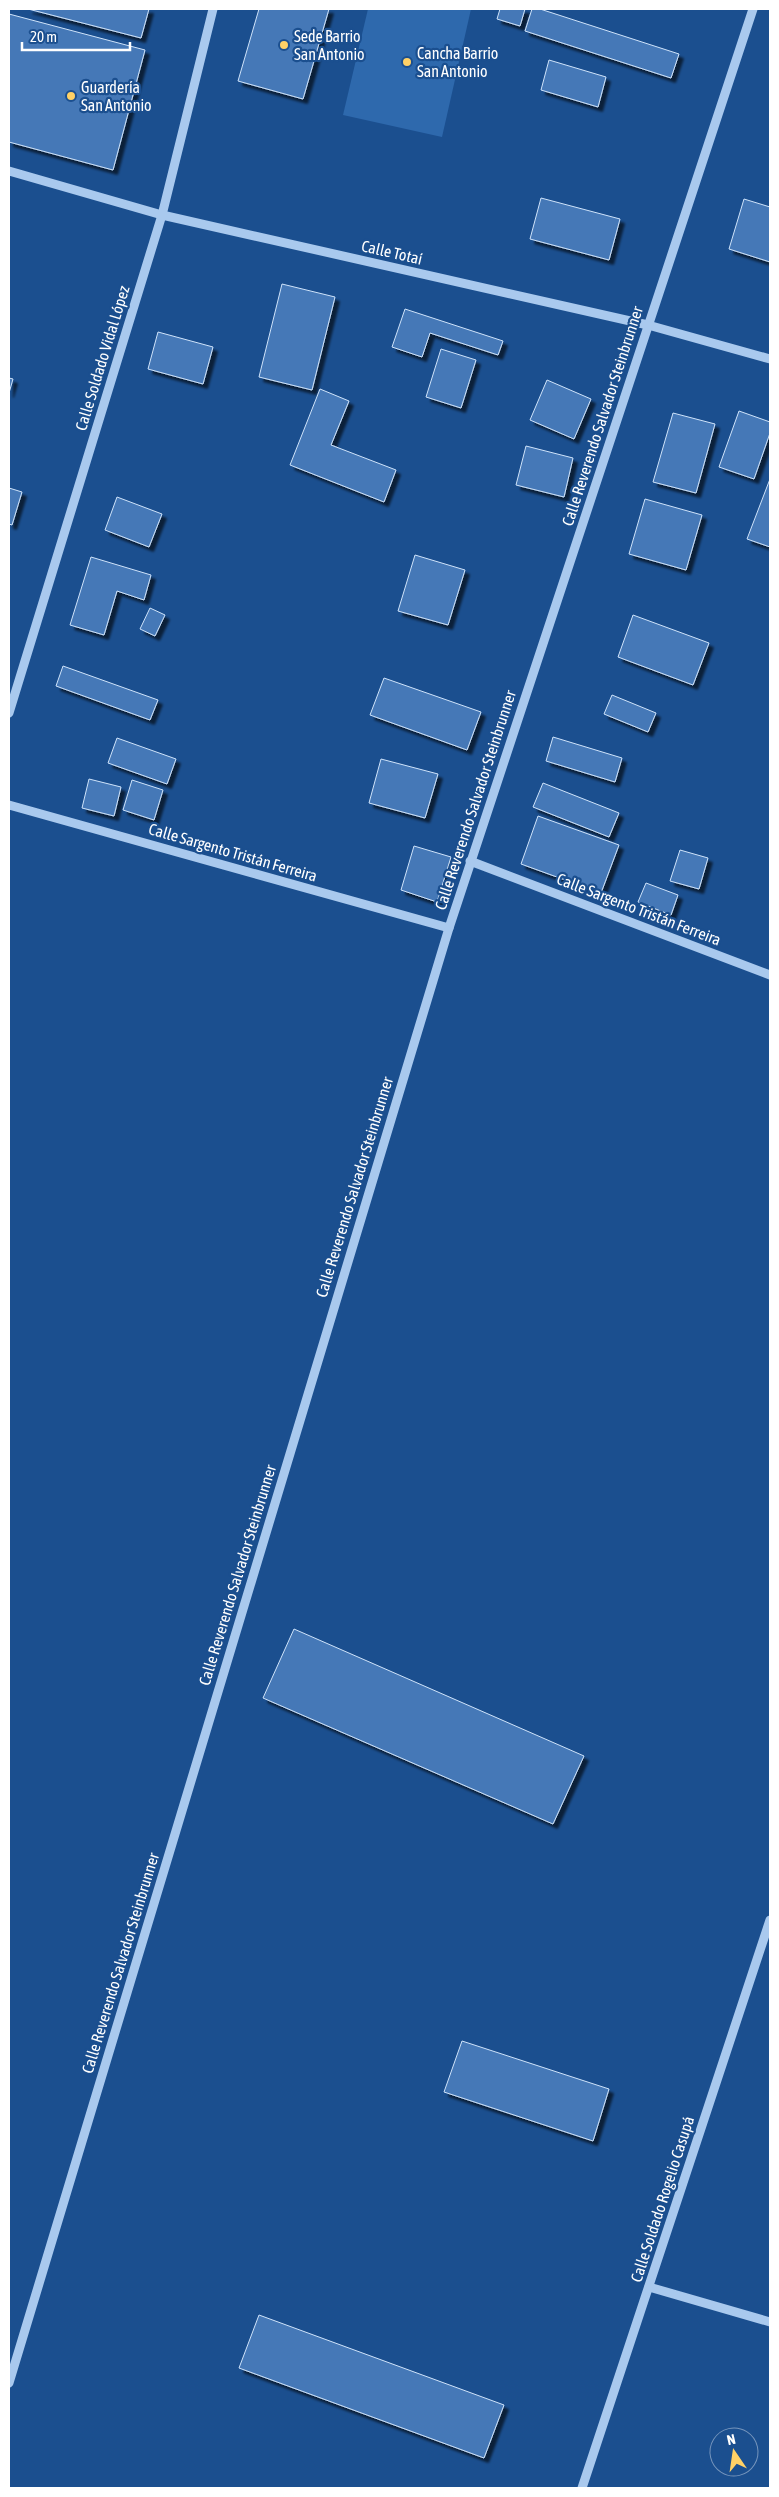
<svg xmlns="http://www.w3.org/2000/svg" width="779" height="2497" font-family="'Asap Condensed',sans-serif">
<defs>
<filter id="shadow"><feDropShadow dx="4.5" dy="4.5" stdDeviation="1" flood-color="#0009"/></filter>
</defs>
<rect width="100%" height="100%" fill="#1b4f8f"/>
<path fill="#2e69ad" d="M368,9H471L442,137L343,115Z"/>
<g fill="#4478b7" stroke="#cfe3fa" filter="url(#shadow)">
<path d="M28,9H149L141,38Z"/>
<path d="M259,9H329L303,99L238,81Z"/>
<path d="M500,9H525L520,26L497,19Z"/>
<path d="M532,9H540L679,54L671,78L525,31Z"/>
<path d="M9,14L145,50L113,170L9,142Z"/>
<path d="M549,60L606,77L598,107L541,90Z"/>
<path d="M541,198L620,219L609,260L530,239Z"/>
<path d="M744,199L770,207V262L729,249Z"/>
<path d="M282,284L335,297L312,390L259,377Z"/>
<path d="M405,309L503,341L498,355L430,333L422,357L392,347Z"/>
<path d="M158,332L213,347L203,384L148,369Z"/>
<path d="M441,349L476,360L461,408L426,397Z"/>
<path d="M9,378L13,379L9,393Z"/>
<path d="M547,380L591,399L574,439L530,420Z"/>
<path d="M320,389L349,401L331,445L396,470L384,502L290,465Z"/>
<path d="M739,411L770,422V433L754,479L719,467Z"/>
<path d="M673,413L715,424L696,493L653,482Z"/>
<path d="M526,446L573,458L564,497L516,485Z"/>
<path d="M770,479V547L747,539Z"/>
<path d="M9,488L22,492L12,525L9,524Z"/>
<path d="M117,497L162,514L149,547L105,530Z"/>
<path d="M645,499L702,515L686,570L629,554Z"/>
<path d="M415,555L465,570L448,625L398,611Z"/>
<path d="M91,557L151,575L144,600L117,591L104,635L70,625Z"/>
<path d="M150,608L165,615L155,636L140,629Z"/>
<path d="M633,615L709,643L693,685L618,657Z"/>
<path d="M63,666L158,700L150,720L56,686Z"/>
<path d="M384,678L481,712L467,750L370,715Z"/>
<path d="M612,695L656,713L648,732L604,714Z"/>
<path d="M553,737L622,758L615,782L546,761Z"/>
<path d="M117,738L176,759L167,784L108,763Z"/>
<path d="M381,759L438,774L425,818L369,803Z"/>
<path d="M89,779L121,787L114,816L82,808Z"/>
<path d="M132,780L163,790L154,820L123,810Z"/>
<path d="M543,783L619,813L609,837L533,807Z"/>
<path d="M538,816L619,845L601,893L521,864Z"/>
<path d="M414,846L451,857L437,902L401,890Z"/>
<path d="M680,850L708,858L699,889L670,881Z"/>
<path d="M646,883L678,895L671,915L638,902Z"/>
<path d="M294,1629L584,1756L553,1824L263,1698Z"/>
<path d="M462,2041L609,2089L593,2141L444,2092Z"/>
<path d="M259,2315L504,2405L484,2458L239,2368Z"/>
</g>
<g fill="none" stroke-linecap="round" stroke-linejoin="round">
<g stroke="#a9c9ee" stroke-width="9">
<path d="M9,171L162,215L648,325L770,359"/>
<path d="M9,713L162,215L213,9"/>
<path d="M9,805L449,928"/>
<path d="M470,861L770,975"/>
<path d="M649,2287L770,2322"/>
<path d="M9,2383L449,928L753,9"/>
<path d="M582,2488L770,1920"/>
</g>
</g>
<g fill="#ffd166" stroke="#1b4f8f" stroke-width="2">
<circle cx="284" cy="45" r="5"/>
<circle cx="407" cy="62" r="5"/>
<circle cx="71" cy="96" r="5"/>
</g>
<g text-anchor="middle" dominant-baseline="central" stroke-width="4.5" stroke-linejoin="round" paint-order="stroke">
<g font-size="16" fill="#fff" stroke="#1b4f8f" text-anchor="start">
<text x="294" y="36">Sede Barrio<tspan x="294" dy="18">San Antonio</tspan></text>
<text x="417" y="53">Cancha Barrio<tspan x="417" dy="18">San Antonio</tspan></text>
<text x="81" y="87">Guardería<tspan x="81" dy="18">San Antonio</tspan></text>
</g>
<g font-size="16" fill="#fff" stroke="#1b4f8f">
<text transform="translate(392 252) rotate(13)">Calle Totaí</text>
<text transform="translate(102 358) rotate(-73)">Calle Soldado Vidal López</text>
<text transform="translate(602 416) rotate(-72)">Calle Reverendo Salvador Steinbrunner</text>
<text transform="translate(475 800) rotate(-72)">Calle Reverendo Salvador Steinbrunner</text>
<text transform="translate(233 852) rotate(16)">Calle Sargento Tristán Ferreira</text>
<text transform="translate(639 909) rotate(21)">Calle Sargento Tristán Ferreira</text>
<text transform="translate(354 1187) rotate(-73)">Calle Reverendo Salvador Steinbrunner</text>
<text transform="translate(237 1575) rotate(-73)">Calle Reverendo Salvador Steinbrunner</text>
<text transform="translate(120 1963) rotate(-73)">Calle Reverendo Salvador Steinbrunner</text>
<text transform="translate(662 2199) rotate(-72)">Calle Soldado Rogelio Casupá</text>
</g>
</g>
<rect width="779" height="2497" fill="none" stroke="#ffffff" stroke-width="20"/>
<g transform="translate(734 2452) rotate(347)"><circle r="24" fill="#1b4f8f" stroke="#7695bc"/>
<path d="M0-4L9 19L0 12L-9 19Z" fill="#ffd166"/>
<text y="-8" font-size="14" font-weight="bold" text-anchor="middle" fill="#ffffff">N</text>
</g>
<path d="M22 42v8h108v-8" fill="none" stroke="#ffffff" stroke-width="2.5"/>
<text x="30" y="42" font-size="15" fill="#ffffff" stroke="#1b4f8f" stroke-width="4" paint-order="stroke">20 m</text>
</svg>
